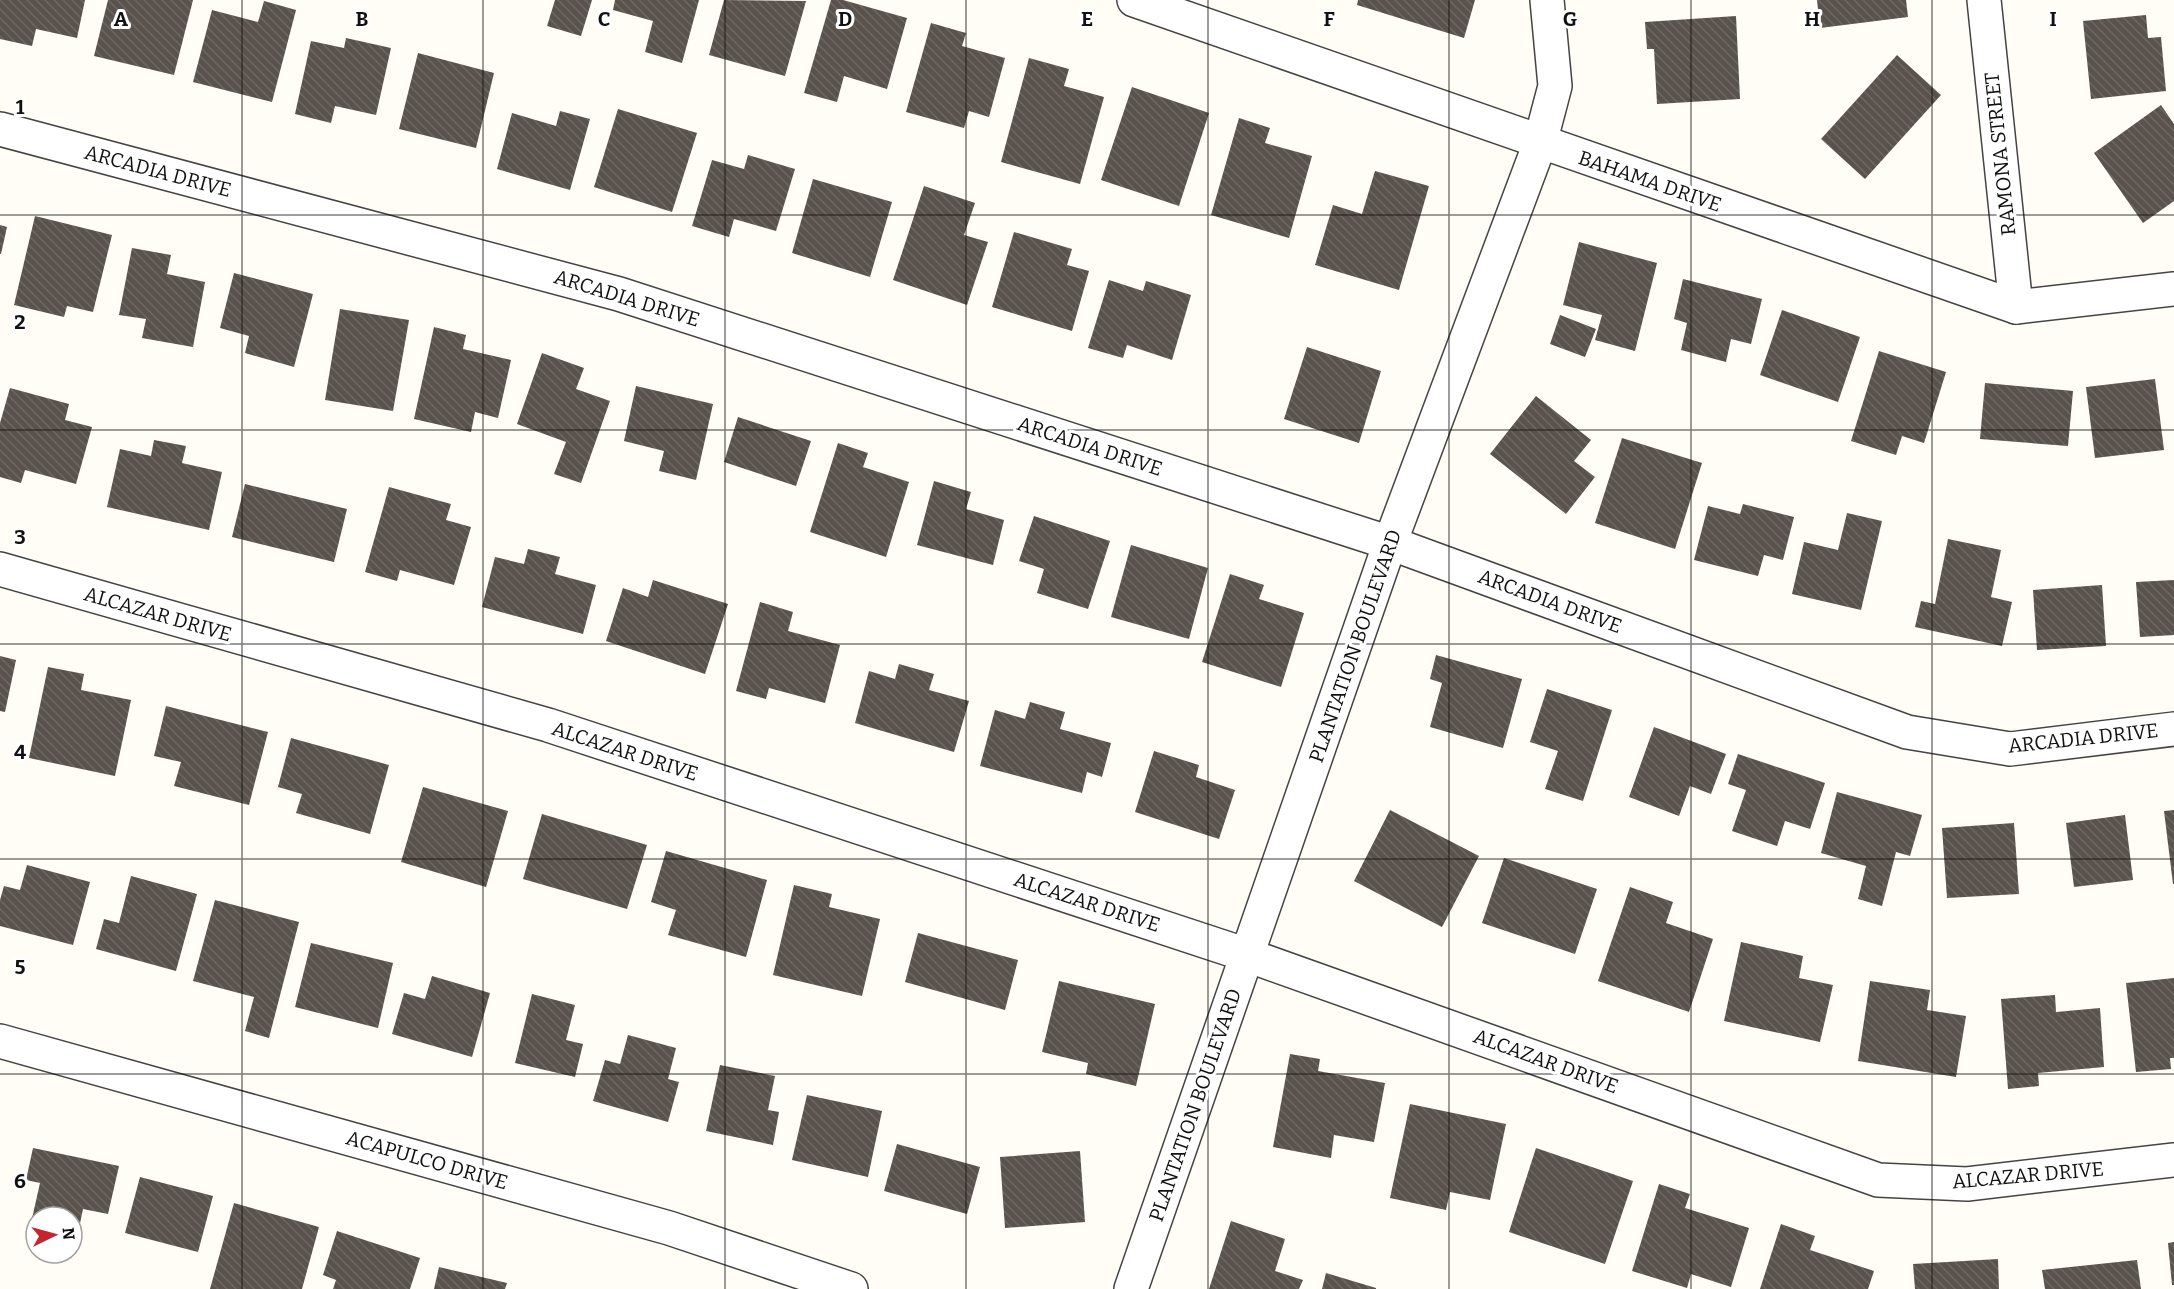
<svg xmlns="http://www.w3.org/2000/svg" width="2174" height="1289" font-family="Bitter,serif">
<defs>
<pattern id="building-back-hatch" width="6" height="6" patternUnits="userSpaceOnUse" patternTransform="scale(1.5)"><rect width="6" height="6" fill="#5a524d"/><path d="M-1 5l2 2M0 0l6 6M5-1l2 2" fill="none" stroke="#6d6662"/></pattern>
</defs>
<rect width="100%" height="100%" fill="#fffdf5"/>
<g fill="url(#building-back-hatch)">
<path d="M0,0H85L77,38L36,29L32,46L0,39Z"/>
<path d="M108,0H193L174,75L94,56Z"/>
<path d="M555,0H592L581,36L547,26Z"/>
<path d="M615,0H699L682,63L645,52L653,21L613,10Z"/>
<path d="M724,0L806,1L785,76L709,55Z"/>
<path d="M831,0H843L907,18L887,89L844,76L837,102L804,93Z"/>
<path d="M1358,0H1475L1464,38L1357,5Z"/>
<path d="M1817,0H1906L1908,17L1820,28Z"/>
<path d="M264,1L296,10L272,102L193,82L212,10L258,22Z"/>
<path d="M2146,15L2148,38L2161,37L2166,91L2091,99L2083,21Z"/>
<path d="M1736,16L1740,99L1657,104L1654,49H1647L1645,22Z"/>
<path d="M931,23L966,33L962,46L1005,58L989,117L969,111L964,128L906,112Z"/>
<path d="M346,38L391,48L376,115L335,106L331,123L295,114L311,41L344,48Z"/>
<path d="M418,53L494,73L476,148L399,129Z"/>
<path d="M1897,55L1941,95L1865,179L1821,139Z"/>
<path d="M1029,58L1069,69L1064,86L1104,97L1080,184L1001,162Z"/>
<path d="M1132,87L1209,113L1179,206L1101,180Z"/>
<path d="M2161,105L2174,124V201L2143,223L2094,153Z"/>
<path d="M618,109L697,133L672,212L594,187Z"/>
<path d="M560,111L590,119L570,190L497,169L512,113L556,126Z"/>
<path d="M1239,118L1270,128L1265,143L1312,156L1289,238L1211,215Z"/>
<path d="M748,155L795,169L776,231L734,219L729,237L692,226L712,160L744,169Z"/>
<path d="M1375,171L1429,186L1399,290L1315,265L1333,205L1362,214Z"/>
<path d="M813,179L892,202L870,277L792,253Z"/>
<path d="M924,186L975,203L964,235L988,242L967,305L893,280Z"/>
<path d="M35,216L112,235L93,312L67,306L64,317L14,305Z"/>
<path d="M0,225L7,227L1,254H0Z"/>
<path d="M1014,232L1072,249L1067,265L1089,271L1072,331L992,307Z"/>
<path d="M1579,242L1657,263L1635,351L1595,340L1602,315L1563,305Z"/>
<path d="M132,248L171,255L167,274L205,282L193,347L142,338L146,319L119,315Z"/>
<path d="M234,273L313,294L294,367L245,353L249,336L220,328Z"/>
<path d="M1683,279L1762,299L1751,344L1731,339L1726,362L1681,350L1687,323L1674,319Z"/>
<path d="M1109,280L1143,291L1146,281L1191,295L1172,360L1127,345L1123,358L1088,348Z"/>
<path d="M340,309L409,320L393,411L325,400Z"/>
<path d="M1782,310L1860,337L1838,402L1760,375Z"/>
<path d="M1560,315L1596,329L1585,357L1550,344Z"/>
<path d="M434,327L466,335L463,349L511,360L498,418L475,412L471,432L414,419Z"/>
<path d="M1307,347L1381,371L1359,443L1284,419Z"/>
<path d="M1879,351L1946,372L1924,443L1902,436L1896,455L1851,441Z"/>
<path d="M542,353L584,368L576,389L610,401L581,483L554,474L566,442L517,424Z"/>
<path d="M2155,379L2164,450L2095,458L2086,387Z"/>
<path d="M1985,383L2073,391L2068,446L1980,439Z"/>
<path d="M636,386L713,404L696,480L659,471L664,451L624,441Z"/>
<path d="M10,388L69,404L65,420L92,427L76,484L25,470L21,483L0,477V423Z"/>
<path d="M1536,396L1591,440L1574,461L1595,477L1566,514L1490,454Z"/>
<path d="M738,417L811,441L796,486L724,462Z"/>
<path d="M1622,438L1702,463L1675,549L1595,523Z"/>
<path d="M154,440L186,446L182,463L222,472L209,530L107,507L120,449L151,456Z"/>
<path d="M838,443L868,453L863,467L909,482L886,557L810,532Z"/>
<path d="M934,481L971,492L966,509L1004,520L993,565L917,545Z"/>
<path d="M245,484L347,509L334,562L232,537Z"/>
<path d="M389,487L451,504L446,520L471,527L454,585L400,570L397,581L365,572Z"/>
<path d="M1743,504L1794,517L1783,560L1764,555L1758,576L1694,560L1708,506L1740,514Z"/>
<path d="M1847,513L1882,521L1861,610L1792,594L1804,542L1838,550Z"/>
<path d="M1034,516L1110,541L1088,609L1037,593L1044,569L1019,561Z"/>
<path d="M1948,539L2001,550L1991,597L2012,602L2002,646L1915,627L1921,601L1935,604Z"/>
<path d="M1131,545L1208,568L1189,639L1111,617Z"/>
<path d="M528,549L560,557L555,574L596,585L583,634L482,607L495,557L524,564Z"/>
<path d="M1230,574L1264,585L1259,599L1304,613L1281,687L1202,662Z"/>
<path d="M653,580L728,604L705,674L606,641L623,588L648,597Z"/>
<path d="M2174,580V635L2140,637L2136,582Z"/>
<path d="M2102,585L2106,646L2037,650L2033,590Z"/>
<path d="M760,602L793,612L788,631L840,645L825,703L769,688L766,699L736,691Z"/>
<path d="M1436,655L1522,679L1503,748L1430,727L1442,683L1430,679Z"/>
<path d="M0,656L16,660L5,712L0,711Z"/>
<path d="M899,664L934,674L929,690L969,701L954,752L855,723L869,671L895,679Z"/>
<path d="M48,667L84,674L81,690L131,700L115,776L29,758Z"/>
<path d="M1547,689L1612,710L1583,801L1545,789L1558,751L1530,742Z"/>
<path d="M1030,702L1065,712L1060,729L1111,743L1102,777L1087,772L1082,793L980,766L995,710L1025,719Z"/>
<path d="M166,706L268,732L249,805L174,786L181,762L154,756Z"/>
<path d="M1654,727L1726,754L1711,794L1690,786L1679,816L1629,797Z"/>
<path d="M291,738L389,765L370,834L296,813L302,794L278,787Z"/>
<path d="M1154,751L1199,765L1196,777L1235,790L1219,839L1135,812Z"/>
<path d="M1738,754L1825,783L1810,829L1785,821L1777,846L1732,831L1746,790L1728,784Z"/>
<path d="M423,787L508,811L486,887L401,862Z"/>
<path d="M1837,792L1922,815L1910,856L1896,852L1882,906L1858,899L1866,866L1821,853Z"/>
<path d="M1390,810L1479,856L1442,927L1354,881Z"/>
<path d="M2174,810V884H2173L2164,811Z"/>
<path d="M542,814L647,845L627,909L523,879Z"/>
<path d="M2125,815L2133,880L2074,887L2066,823Z"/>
<path d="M2014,823L2019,894L1947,898L1942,828Z"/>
<path d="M666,851L767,880L746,957L668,935L676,910L651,902Z"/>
<path d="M1504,858L1597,889L1575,954L1482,923Z"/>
<path d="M27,865L90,882L73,945L0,926V900L4,886L20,890Z"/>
<path d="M131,876L197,894L176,971L96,949L104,919L119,923Z"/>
<path d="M794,885L832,894L829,907L880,919L862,996L773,975Z"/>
<path d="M1630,887L1673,902L1666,923L1713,939L1689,1012L1598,981Z"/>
<path d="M215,900L299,922L269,1038L245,1031L254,997L193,981Z"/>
<path d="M918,933L1018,960L1005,1010L905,982Z"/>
<path d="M1741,942L1803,956L1799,978L1833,985L1820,1042L1724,1021Z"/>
<path d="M311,943L393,963L378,1028L295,1007Z"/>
<path d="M432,976L490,993L472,1057L392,1034L404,993L425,999Z"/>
<path d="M2174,978V1058H2170L2171,1069L2136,1072L2126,983Z"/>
<path d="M1059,981L1155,1004L1136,1086L1086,1074L1088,1063L1042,1052Z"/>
<path d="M1870,981L1930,990L1927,1010L1966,1016L1956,1077L1858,1061Z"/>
<path d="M532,994L575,1005L566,1040L583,1044L575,1077L515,1063Z"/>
<path d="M2055,995L2056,1012L2100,1008L2104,1067L2038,1073L2039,1086L2008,1089L2001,999Z"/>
<path d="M628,1035L676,1048L668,1079L679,1082L668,1122L593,1101L605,1060L620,1064Z"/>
<path d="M1290,1054L1320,1059L1318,1071L1385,1083L1374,1142L1334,1135L1331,1158L1273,1147Z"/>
<path d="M720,1065L775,1076L768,1110L779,1112L773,1145L706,1131Z"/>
<path d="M807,1095L882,1111L868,1177L792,1160Z"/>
<path d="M1410,1104L1506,1124L1490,1200L1450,1192L1446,1210L1390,1198Z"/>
<path d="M897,1144L980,1167L967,1214L884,1191Z"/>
<path d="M33,1148L119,1166L108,1214L83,1209L78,1233L72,1231V1217H36V1224L31,1223L40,1183L26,1180Z"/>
<path d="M1536,1148L1633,1181L1605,1264L1509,1232Z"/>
<path d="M1080,1151L1085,1222L1005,1228L1000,1157Z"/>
<path d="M140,1177L213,1196L198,1252L125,1233Z"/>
<path d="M1659,1184L1690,1194L1685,1208L1749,1228L1731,1287L1691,1274L1687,1288L1632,1271Z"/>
<path d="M234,1203L319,1227L302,1289H210Z"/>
<path d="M1231,1221L1285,1239L1275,1271L1303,1280L1299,1289H1209Z"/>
<path d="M1781,1224L1815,1236L1810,1250L1874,1271L1868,1289H1760Z"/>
<path d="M337,1231L420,1258L410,1289H333L336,1280L323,1275Z"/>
<path d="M2174,1242V1285H2172L2168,1243Z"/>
<path d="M1998,1259L1999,1289H1915L1913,1264Z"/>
<path d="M2137,1260L2141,1289H2045L2042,1270Z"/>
<path d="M439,1267L507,1283L505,1289H434Z"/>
<path d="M1326,1273L1376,1288V1289H1322Z"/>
</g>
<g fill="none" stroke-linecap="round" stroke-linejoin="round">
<g stroke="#444" stroke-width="36">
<g id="minor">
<path d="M1134,0L2016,307L2174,289"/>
<path d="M1984,0L2016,307"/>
<path d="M0,129L619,294L1390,543L1907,732L2010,749L2174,729"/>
<path d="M0,569L548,725L1247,955L1878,1180L1967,1184L2174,1160"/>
<path d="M0,1041L669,1228L851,1289"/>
<path d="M1131,1289L1390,543L1540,143L1555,86L1547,0"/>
</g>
</g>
<use href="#minor" stroke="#fff" stroke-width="33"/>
</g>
<path fill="none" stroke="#111" stroke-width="1.5" stroke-opacity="0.55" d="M242,0V1289M483,0V1289M725,0V1289M966,0V1289M1208,0V1289M1449,0V1289M1691,0V1289M1932,0V1289M0,215H2174M0,430H2174M0,644H2174M0,859H2174M0,1074H2174"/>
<g text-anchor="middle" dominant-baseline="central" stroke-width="6" stroke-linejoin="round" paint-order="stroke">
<g font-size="20" fill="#111" stroke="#fff">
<text transform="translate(2000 154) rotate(-96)">RAMONA STREET</text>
<text transform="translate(158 171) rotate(15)">ARCADIA DRIVE</text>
<text transform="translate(1650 181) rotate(19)">BAHAMA DRIVE</text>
<text transform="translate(627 298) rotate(17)">ARCADIA DRIVE</text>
<text transform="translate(1090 446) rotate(18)">ARCADIA DRIVE</text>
<text transform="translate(1550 601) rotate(20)">ARCADIA DRIVE</text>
<text transform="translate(158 614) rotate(16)">ALCAZAR DRIVE</text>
<text transform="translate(1355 646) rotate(-71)">PLANTATION BOULEVARD</text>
<text transform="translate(2083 738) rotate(-6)">ARCADIA DRIVE</text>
<text transform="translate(625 751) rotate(18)">ALCAZAR DRIVE</text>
<text transform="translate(1087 902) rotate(18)">ALCAZAR DRIVE</text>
<text transform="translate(1546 1061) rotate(20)">ALCAZAR DRIVE</text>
<text transform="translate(1195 1105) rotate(-71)">PLANTATION BOULEVARD</text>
<text transform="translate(427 1160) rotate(16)">ACAPULCO DRIVE</text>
<text transform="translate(2028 1175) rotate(-5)">ALCAZAR DRIVE</text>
</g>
</g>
<g font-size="20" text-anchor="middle" font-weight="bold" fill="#111" stroke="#fff" stroke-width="6" stroke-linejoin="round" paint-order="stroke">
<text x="121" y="26">A</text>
<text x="362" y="26">B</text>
<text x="604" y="26">C</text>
<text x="845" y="26">D</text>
<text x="1087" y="26">E</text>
<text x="1329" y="26">F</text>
<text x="1570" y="26">G</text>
<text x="1812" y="26">H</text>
<text x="2053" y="26">I</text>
<text x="20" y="114">1</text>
<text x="20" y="329">2</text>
<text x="20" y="544">3</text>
<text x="20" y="759">4</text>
<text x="20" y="974">5</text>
<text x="20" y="1188">6</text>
</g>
<g transform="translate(54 1235) rotate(85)"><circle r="28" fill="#ffffff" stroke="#a0a0a0" stroke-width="1.5"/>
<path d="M0-4.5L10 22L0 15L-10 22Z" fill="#c4262e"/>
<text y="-9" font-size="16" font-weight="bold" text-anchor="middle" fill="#111111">N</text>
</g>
</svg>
